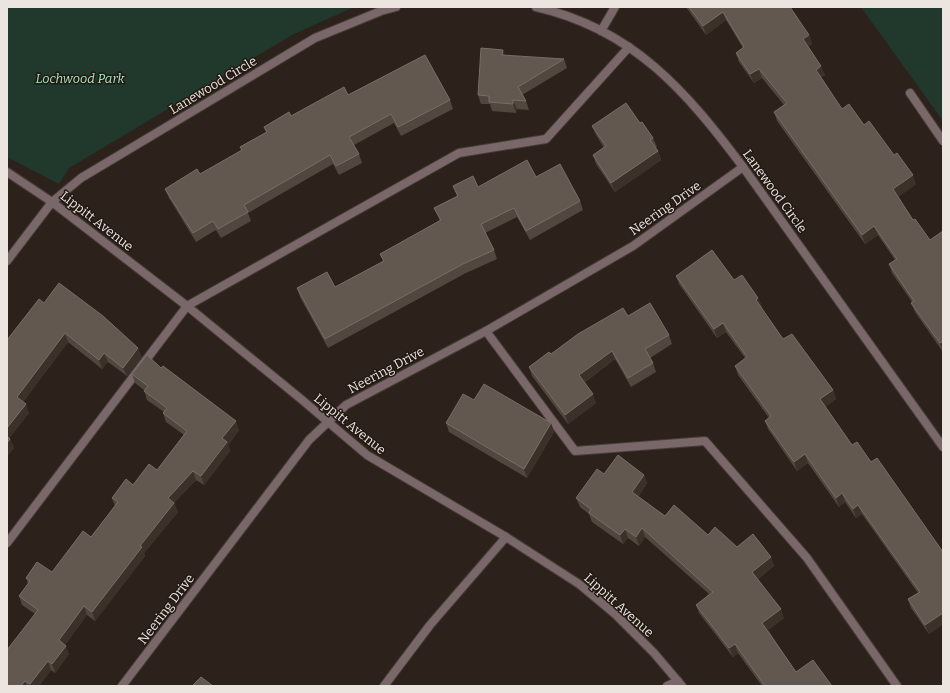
<svg xmlns="http://www.w3.org/2000/svg" width="950" height="693" font-family="Bitter,serif">
<rect width="100%" height="100%" fill="#2c221b"/>
<g fill="#21382d">
<path d="M7,7H354L292,35L69,168L59,184L7,157Z"/>
<path d="M861,7H943V121Z"/>
</g>
<g fill="none" stroke-linecap="round" stroke-linejoin="round">
<g stroke="#473d36" stroke-width="10">
<g id="lane">
<path d="M601,31L615,7"/>
<path d="M910,93L943,141"/>
<path d="M486,331L575,451L705,441L807,558L897,686"/>
<path d="M7,543L187,306L459,153L546,139L629,47"/>
<path d="M384,686L430,625L506,537"/>
<path d="M667,686L678,681"/>
</g>
</g>
<g stroke="#473d36" stroke-width="10">
<g id="street">
<path d="M536,7C633,29 686,91 743,167L943,447"/>
<path d="M7,172L52,202L187,306L301,399L367,455L506,537L579,584L615,614L654,653L682,686"/>
<path d="M7,261L52,202L81,178L315,38L381,11L396,7"/>
<path d="M122,686L309,440L346,405L486,331L633,246L743,167"/>
</g>
</g>
<use href="#lane" stroke="#79676a" stroke-width="8"/>
<use href="#street" stroke="#79676a" stroke-width="8"/>
</g>
<g fill="#52473f">
<path d="M686,7H780L809,35L812,44L808,47L825,75L821,77L842,109L864,125L916,184L898,197L913,220L930,240L943,231V352L915,312L911,303L912,302L892,273L889,264L895,260L878,235L865,244L777,121L774,112L784,105L762,78L754,83L739,62L736,53L743,48L726,20L706,35Z"/>
<path d="M505,56L564,59L567,68L522,95L526,101L529,110L517,109L516,113L492,111L490,104H481L478,95Z"/>
<path d="M348,95L450,100L453,109L401,136L394,123L354,145L359,154L362,163L339,175L333,164L248,213L251,221L221,238L216,230L196,242L169,198L165,189L200,174L242,151L240,147L266,132L264,127Z"/>
<path d="M640,123L653,138L657,147L655,148L658,151L661,160L615,192L596,164L593,155L604,148L596,135L592,126Z"/>
<path d="M536,177L580,201L583,210L530,240L517,217L485,233L494,250L497,259L466,273L328,348L300,297L297,288L335,287L383,261L380,254L440,221L434,208L457,196L453,186L478,187Z"/>
<path d="M676,276L734,280L758,298L762,307H761L783,339L833,390L836,399L825,407L852,445L871,462L943,552V624L929,634L911,608L908,599L918,593L862,514L856,518L845,502L839,507L808,463L797,471L768,429L765,421L769,418L738,375L735,366L745,358L726,332L717,338L679,284Z"/>
<path d="M44,303L142,357L127,376L108,362L102,369L68,342L23,402L29,413L9,438L10,439L14,448L7,456V340Z"/>
<path d="M628,316L669,335L672,344L650,358L653,363L656,372L631,387L615,359L584,383L596,403L568,424L532,376L529,367L551,354Z"/>
<path d="M161,368L239,430L228,445L230,451L204,485L196,480L174,503L178,512L144,553L145,556L95,621L87,615L65,645L69,654L55,673L51,670L39,686H7L35,614L22,605L19,596L28,584L26,578L52,572L91,537L115,506L112,498L157,470L184,435L166,422L163,413L164,412L147,400L144,390L135,383L132,374Z"/>
<path d="M474,400L551,423L554,432L527,478L449,432L446,423Z"/>
<path d="M604,474L644,475L647,483L638,497L665,516L708,535L737,547L771,557L774,566L758,579L784,618L768,630L796,672L832,686H762L738,653L733,657L699,613L696,605L709,594L645,537L639,546L628,538L623,544L592,522L589,514L580,507L576,498Z"/>
</g>
<g fill="#3c3129">
<path d="M723,12L726,20L706,35L703,26Z"/>
<path d="M809,35L812,44L806,48L803,39Z"/>
<path d="M503,50L506,58L502,55Z"/>
<path d="M821,66L825,75L819,79L816,70Z"/>
<path d="M759,69L762,78L754,83L750,74Z"/>
<path d="M513,100L517,109L516,113L513,104Z"/>
<path d="M658,151L661,160L615,192L611,183Z"/>
<path d="M913,175L916,184L897,198L893,189Z"/>
<path d="M874,226L878,235L865,244L862,235Z"/>
<path d="M758,298L762,307L759,309L756,300Z"/>
<path d="M723,323L726,332L717,338L714,329Z"/>
<path d="M65,333L68,342L20,406L17,397Z"/>
<path d="M942,342L943,345V351L940,343Z"/>
<path d="M138,348L142,357L127,376L123,368Z"/>
<path d="M612,351L615,359L582,384L579,375Z"/>
<path d="M104,353L108,362L102,369L99,360Z"/>
<path d="M833,390L836,399L823,408L820,399Z"/>
<path d="M593,394L596,403L568,424L565,415Z"/>
<path d="M26,404L29,413L7,441V428Z"/>
<path d="M236,421L239,430L228,445L230,451L204,485L201,476L222,438Z"/>
<path d="M551,423L554,432L527,478L524,469Z"/>
<path d="M10,439L14,448L7,456V443Z"/>
<path d="M805,454L808,463L797,471L794,462Z"/>
<path d="M193,471L196,480L174,503L178,512L144,553L145,556L95,621L92,612L140,546L168,498Z"/>
<path d="M644,475L647,483L635,501L632,492Z"/>
<path d="M842,493L845,502L839,507L836,498Z"/>
<path d="M858,505L862,514L856,518L853,509Z"/>
<path d="M642,528L645,537L639,546L636,537Z"/>
<path d="M625,529L628,538L623,544L620,535Z"/>
<path d="M771,557L774,566L755,581L752,572Z"/>
<path d="M84,606L87,615L62,649L59,640Z"/>
<path d="M781,609L784,618L766,632L762,623Z"/>
<path d="M943,613V624L929,634L925,625Z"/>
<path d="M735,644L738,653L733,657L729,648Z"/>
<path d="M66,646L69,654L55,673L52,664Z"/>
<path d="M48,661L51,670L39,686H31L30,684Z"/>
<path d="M25,681L27,686H21Z"/>
</g>
<g fill="#625850" stroke="#786e67">
<path d="M689,7H780L781,8L782,7H790L809,35L803,39L821,66L816,70L842,109L849,104L864,125L869,121L894,155L897,153L913,175L893,189L913,220L915,219L930,240L943,231V264H942L943,266V343L942,342L940,343L911,303L914,301L889,264L897,259L874,226L862,235L774,112L787,103L759,69L750,74L736,53L744,47L723,12L703,26Z"/>
<path d="M481,48L503,50L502,55L564,59L518,87L526,101L513,100V104L489,102V96L478,95Z"/>
<path d="M425,55L450,100L398,127L391,114L349,137L359,154L336,166L330,155L244,205L248,212L218,229L213,221L193,233L165,189L197,169L200,174L242,150L240,147L267,132L264,127L289,112L291,116L344,87L348,95Z"/>
<path d="M626,103L640,123L642,122L653,138L650,140L658,151L611,183L593,155L606,146L592,126Z"/>
<path d="M527,160L536,177L560,164L580,201L526,231L514,208L481,224L494,250L463,264L325,339L297,288L327,272L335,287L384,261L380,254L441,220L434,208L458,196L453,186L473,176L478,187Z"/>
<path d="M712,250L734,280L742,275L758,298L756,300L783,339L792,334L833,390L820,399L852,445L857,442L871,462L877,458L943,552V613L925,625L908,599L920,592L858,505L853,509L842,493L836,498L805,454L794,462L765,421L771,416L735,366L747,357L723,323L714,329L676,276Z"/>
<path d="M59,283L103,316L138,348L123,368L104,353L99,360L65,333L17,397L26,404L7,428V340L39,299L44,303Z"/>
<path d="M650,303L669,335L645,349L653,363L628,378L612,351L579,375L593,394L565,415L529,367L549,352L551,354L578,334L623,308L628,316Z"/>
<path d="M147,355L161,368L163,366L236,421L222,438L227,442L201,476L193,471L168,498L174,503L140,546L142,547L92,612L84,606L59,640L66,646L52,664L48,661L30,684L25,681L21,686H7V650L38,610L19,596L30,581L26,578L37,562L52,572L83,531L91,537L118,502L112,498L126,479L133,485L149,464L157,470L187,431L163,413L167,408L144,391L148,386L132,374Z"/>
<path d="M484,384L551,423L524,469L446,423L463,394L474,400Z"/>
<path d="M7,436L10,439L7,443Z"/>
<path d="M618,455L644,475L632,492L665,516L674,505L708,535L715,527L737,547L753,534L771,557L752,572L781,609L762,623L796,672L813,660L832,686H765L735,644L729,648L696,605L713,592L642,528L636,537L625,529L620,535L589,513L591,509L576,498L597,469L604,474Z"/>
<path d="M201,677L213,686H192Z"/>
</g>
<g text-anchor="middle" dominant-baseline="central" stroke-width="3" stroke-linejoin="round" paint-order="stroke">
<g font-size="13" font-style="italic" fill="#a3e6c4" stroke="#221912">
<text x="80" y="78">Lochwood Park</text>
</g>
<g font-size="13" fill="#ebe4df" stroke="#221912">
<text transform="translate(213 85) rotate(-31)">Lanewood Circle</text>
<text transform="translate(775 191) rotate(54)">Lanewood Circle</text>
<text transform="translate(665 208) rotate(-35)">Neering Drive</text>
<text transform="translate(97 221) rotate(38)">Lippitt Avenue</text>
<text transform="translate(386 370) rotate(-28)">Neering Drive</text>
<text transform="translate(350 424) rotate(39)">Lippitt Avenue</text>
<text transform="translate(619 605) rotate(42)">Lippitt Avenue</text>
<text transform="translate(166 609) rotate(-53)">Neering Drive</text>
</g>
</g>
<rect width="950" height="693" fill="none" stroke="#ebe4df" stroke-width="16"/>
</svg>
